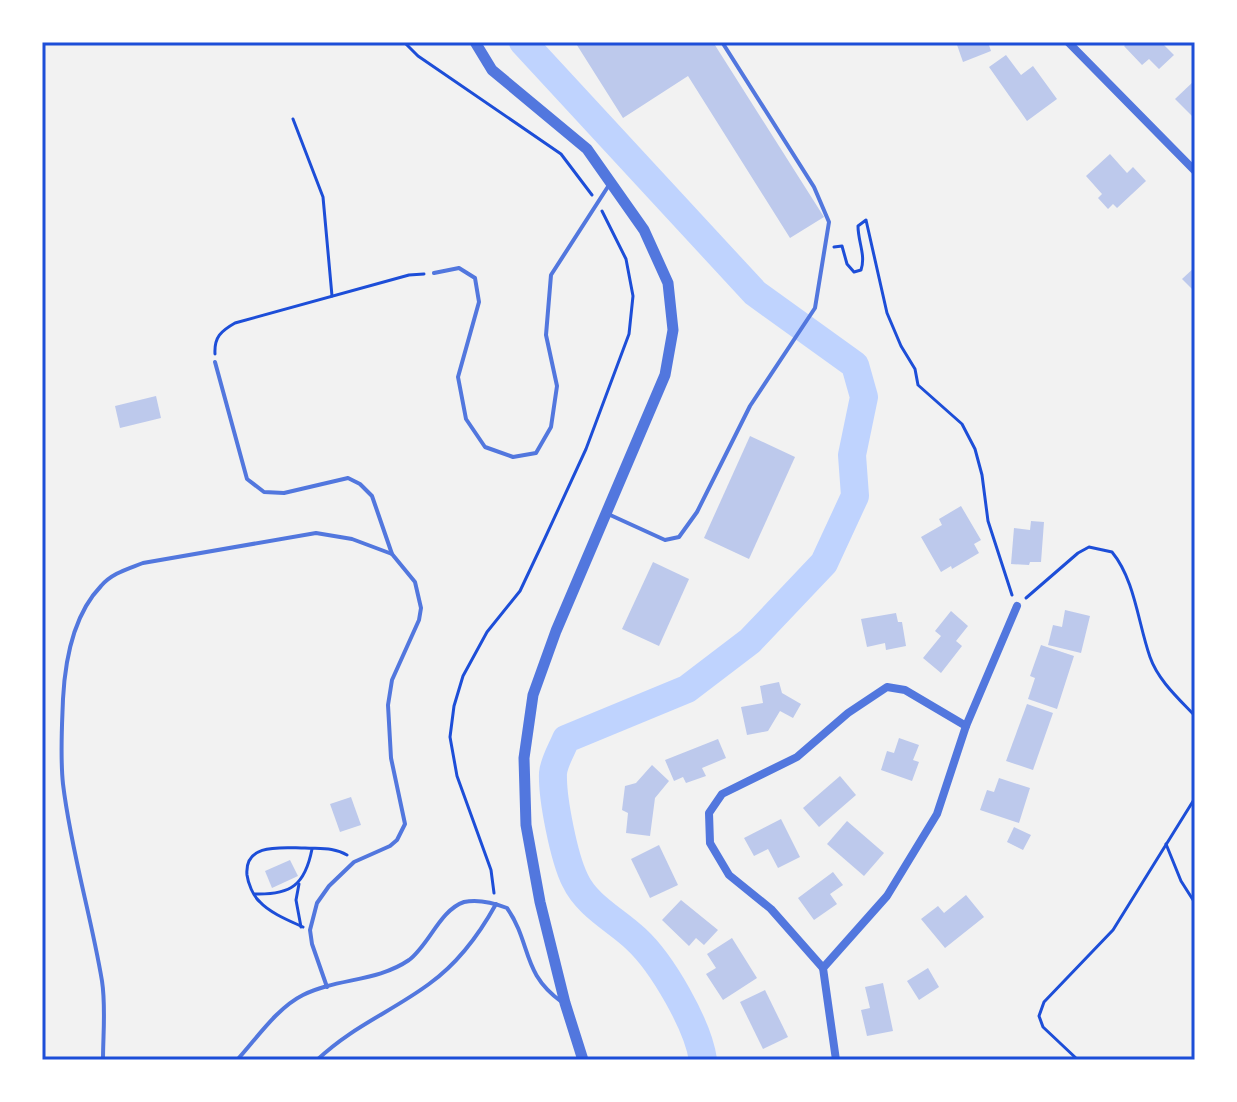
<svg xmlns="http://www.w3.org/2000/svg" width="1237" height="1102" font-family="'IBM Plex Sans',sans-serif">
<rect width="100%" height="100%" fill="#f2f2f2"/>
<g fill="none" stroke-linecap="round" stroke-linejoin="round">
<path stroke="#bfd3fe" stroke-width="28" d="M523,42L755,293L855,365L864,397L852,455L855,496L824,563L750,641L687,689L566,739C562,749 554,762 553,773C552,798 564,858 575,880C587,906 616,920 636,939C662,963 698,1025 703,1060"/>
</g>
<g fill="#bdc9ec">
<path d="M575,42H713L824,217L790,238L688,76L623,118Z"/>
<path d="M956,42H988L991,51L963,62Z"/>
<path d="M1128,42H1161L1174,55L1159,69L1149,59L1142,65L1124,46Z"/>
<path d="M1006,55L1021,75L1033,66L1057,99L1027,121L989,67Z"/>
<path d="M1195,80V119L1175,99Z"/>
<path d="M1110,154L1127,173L1133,167L1146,181L1117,208L1113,204L1108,209L1098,198L1102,194L1086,176Z"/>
<path d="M1195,267V292L1182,279Z"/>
<path d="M156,396L161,418L120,428L115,406Z"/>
<path d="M750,436L795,457L749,559L704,538Z"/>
<path d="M961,506L981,540L974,544L979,553L952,569L951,566L941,572L921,537L942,525L939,519Z"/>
<path d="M1031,521L1044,522L1041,562H1030L1029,565L1011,564L1014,528L1030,530Z"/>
<path d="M653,562L689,579L659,646L622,629Z"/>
<path d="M1065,610L1090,616L1081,653L1048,645L1053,625L1062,627Z"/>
<path d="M951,611L968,626L956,641L962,646L941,673L923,658L941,636L935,631Z"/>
<path d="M896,613L898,622H902L906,646L886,650L885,643L867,647L861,619Z"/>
<path d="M1041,645L1074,656L1057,709L1028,699L1035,678L1030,676Z"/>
<path d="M779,682L782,693L801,704L793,718L780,711L768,731L747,735L741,707L763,703L760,686Z"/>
<path d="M1027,704L1053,713L1033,770L1006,761Z"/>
<path d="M899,738L919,745L913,760L919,762L912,781L881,770L887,751L894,753Z"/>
<path d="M718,739L726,758L702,768L706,776L686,783L683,777L674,781L665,760Z"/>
<path d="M652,765L669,781L655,798L650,836L626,833L628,813L622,810L625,786L636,783Z"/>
<path d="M840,776L856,795L819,827L803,808Z"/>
<path d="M999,778L1030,788L1019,823L980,810L987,790L994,792Z"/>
<path d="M351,797L361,825L340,832L330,804Z"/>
<path d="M781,819L800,857L778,868L768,849L754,856L744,838Z"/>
<path d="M847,821L884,853L864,876L827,844Z"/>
<path d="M1014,827L1031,835L1023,850L1007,842Z"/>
<path d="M659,845L678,885L650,898L631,859Z"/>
<path d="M290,860L298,876L272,888L265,871Z"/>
<path d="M833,872L843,885L830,894L837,904L814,920L798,898Z"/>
<path d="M966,895L984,917L945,948L921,919L938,906L944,913Z"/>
<path d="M681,900L718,930L704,945L696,938L689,946L662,920Z"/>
<path d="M732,938L757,978L723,1000L706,974L716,968L707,954Z"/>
<path d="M928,968L939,987L919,1000L907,981Z"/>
<path d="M883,983L893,1031L867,1036L861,1010L870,1008L865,987Z"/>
<path d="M765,990L788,1037L763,1049L740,1002Z"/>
</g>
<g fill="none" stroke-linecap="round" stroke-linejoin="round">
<g stroke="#1d4ed8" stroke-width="3">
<path d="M404,42L418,56L561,154L592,195"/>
<path d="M293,119L323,197L332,296"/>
<path d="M834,247L842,246L847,264L854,272L861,270C866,255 858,242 858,226L866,220L887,313L901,346L915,369L918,385L962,424L975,449L982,475L988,521L1012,595"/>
<path d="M215,354C214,337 221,331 235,323L409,275L424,274"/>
<path d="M1026,598L1078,553L1089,547L1112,552C1135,580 1138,623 1150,657C1158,680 1178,698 1195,716"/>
<path d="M1166,844L1181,881L1195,903"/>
<path d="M299,884L296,900L301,927"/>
<path d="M494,893L491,870L457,776L450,737L454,706L463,676L487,632L520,591L545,538L586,449L629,334L633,296L626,259L602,211"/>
<path d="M255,894C291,895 305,885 312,849"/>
<path d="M303,927C290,921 270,913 260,902C253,896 248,883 247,875C244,842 283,848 305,848C320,849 334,847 347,855"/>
<path d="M1078,1060L1043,1027L1039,1016L1044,1002L1113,930L1195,798"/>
</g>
<g stroke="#5277de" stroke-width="4">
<path d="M434,273L459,268L475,278L479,302L458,377L466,419L485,447L513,457L536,453L551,427L557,386L546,335L551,275L609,185"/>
<path d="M215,362L247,479L264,492L284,493L348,478L360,484L372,496L392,554"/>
<path d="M608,514L665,540L679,537L697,512L750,406L815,308L829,222L814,187L722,42"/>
<path d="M103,1060C103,1034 106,1007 102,981C91,915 71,851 63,784C60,756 62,727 63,699C65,661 73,615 101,586C112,573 128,569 143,563L316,533L352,539L392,554L415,582L421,608L419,620L392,680L388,705L391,758L405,824L397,840L390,846L354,862L329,886L317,903L310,930L312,944L327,987"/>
<path d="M237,1060C257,1038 277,1008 303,995C337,978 377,982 409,960C429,945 440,910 464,902C478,899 494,903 507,908C532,944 521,973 562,1002"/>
<path d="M317,1060C353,1026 391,1012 429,984C457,964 480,933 496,904"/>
</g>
<g stroke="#5277de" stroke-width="8">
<path d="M1068,42L1195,171"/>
<path d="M823,968L771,909L729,875L710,843L709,813L722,794L797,757L848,713L887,687L905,690L966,726"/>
<path d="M836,1060L823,968L887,896L937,814L966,726L1017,606"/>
</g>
<path stroke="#5277de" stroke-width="11" d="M475,42L492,70L587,149L644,230L668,283L673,330L665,375L556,631L533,695L524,758L526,825L540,902L565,1003L583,1060"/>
</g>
<rect width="1237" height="1102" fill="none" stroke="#ffffff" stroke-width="88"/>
<rect x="44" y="44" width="1149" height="1014" fill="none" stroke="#1d4ed8" stroke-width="3"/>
</svg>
